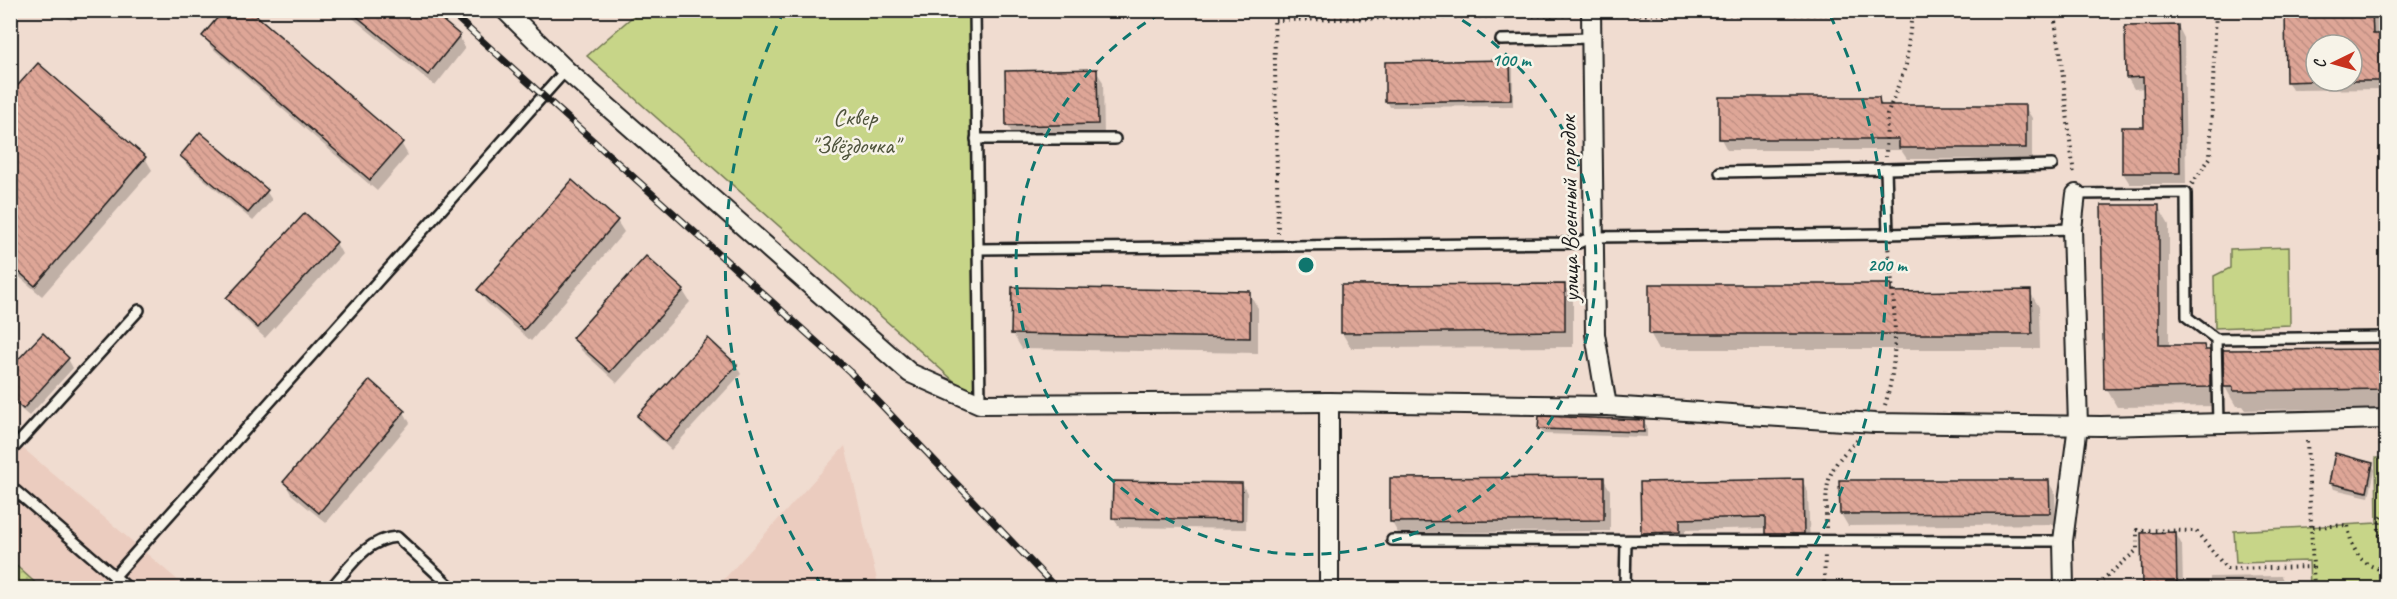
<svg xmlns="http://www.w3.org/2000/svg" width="2397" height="599" font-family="Caveat,sans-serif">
<defs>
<pattern id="grass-dots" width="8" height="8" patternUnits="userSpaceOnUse" patternTransform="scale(1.5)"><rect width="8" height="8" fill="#c7d588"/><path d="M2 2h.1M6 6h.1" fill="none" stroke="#aab675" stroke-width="1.8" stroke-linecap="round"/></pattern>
<pattern id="building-back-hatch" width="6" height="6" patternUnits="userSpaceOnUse" patternTransform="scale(1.5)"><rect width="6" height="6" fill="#dea697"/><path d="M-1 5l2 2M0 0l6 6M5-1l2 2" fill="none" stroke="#be8e82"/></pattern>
</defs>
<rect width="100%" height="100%" fill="#f0dcd0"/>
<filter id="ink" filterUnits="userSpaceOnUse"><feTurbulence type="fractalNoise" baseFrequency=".0167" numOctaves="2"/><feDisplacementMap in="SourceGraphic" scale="12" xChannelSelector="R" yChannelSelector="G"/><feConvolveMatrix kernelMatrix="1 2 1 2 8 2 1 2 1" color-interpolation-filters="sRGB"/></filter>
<g filter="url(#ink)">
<g fill="#ebccbf">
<path d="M11,438L187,588H11Z"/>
<path d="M845,446L879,588H716Z"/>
</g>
<path fill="url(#grass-dots)" stroke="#727852" stroke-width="1.5" d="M11,561L41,588H11Z"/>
<g fill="#c7d588" stroke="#727852" stroke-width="1.5">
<path d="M639,11H975L980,404L587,56Z"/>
<path d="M2289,247L2290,325L2215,328L2214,276L2230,268V249Z"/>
<path d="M2376,458H2386V588H2310L2309,561L2236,563L2234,531L2377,523Z"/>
</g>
<g fill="#0003" fill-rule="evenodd">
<path d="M59,10H80L71,21Z"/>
<path d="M343,10H427L459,36L465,48L435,86Z"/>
<path d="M2287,10H2377V35H2386V89L2292,90L2287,81ZM2316,45H2352V81H2316Z"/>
<path d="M2178,26L2184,38L2186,184H2130L2123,173L2146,128L2145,88L2134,89L2127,77Z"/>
<path d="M204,36L401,143L408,155L377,191L211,47Z"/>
<path d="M1509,62L1513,68V106L1390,107L1387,101Z"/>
<path d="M38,65L145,158L152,170L42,296L10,269V97Z"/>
<path d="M1096,71L1103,82L1104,135L1014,137L1008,126Z"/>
<path d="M1879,99L1883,107H2025L2032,118V159H1907L1901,150H1727L1721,139Z"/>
<path d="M182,156L266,191L272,200L253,221L187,165Z"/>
<path d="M2158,206L2169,225V347H2204L2209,352L2220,371L2221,406L2117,407L2106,388Z"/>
<path d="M617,221L624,232L531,341L486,302L479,290Z"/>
<path d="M336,243L342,254L265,338L235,310L228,298Z"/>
<path d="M1564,285L1573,301V347L1351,348L1342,333Z"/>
<path d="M1890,286L1894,293L2030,292L2039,307L2040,349H1659L1650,333Z"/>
<path d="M683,291L690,302L617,383L581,350L574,338Z"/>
<path d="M1249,293L1258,308V353L1022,349L1013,334Z"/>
<path d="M10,325L15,333L10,338Z"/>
<path d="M43,335L68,359L73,368L29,416L10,400V370Z"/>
<path d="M2386,350V408L2246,410L2243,406H2236L2225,387V352Z"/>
<path d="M736,366L741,374L671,450L644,425L639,416Z"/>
<path d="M404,412L410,423L326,523L291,494L285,483Z"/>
<path d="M1643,421L1647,427V437L1543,434L1540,428Z"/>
<path d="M2372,464L2375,470L2369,497L2334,489L2331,483Z"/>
<path d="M1603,478L1610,490V531L1398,533L1391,521Z"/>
<path d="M1802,480L1808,492L1810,545H1773L1767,533L1766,528L1685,530V543L1649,544L1643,532L1642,484Z"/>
<path d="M1841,481H2048L2055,493L2056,524L1848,526L1841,514Z"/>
<path d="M1114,483L1242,484L1247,493L1246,529L1119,527L1114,518Z"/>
<path d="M2143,534H2176L2182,545L2183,588H2144Z"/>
<path d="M2281,576L2287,588H2210V577Z"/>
</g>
<g fill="url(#building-back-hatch)" stroke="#1c1c1c" stroke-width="1.5">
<path d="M224,10H250L403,142L370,180L202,36Z"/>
<path d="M349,10H430L460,35L428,75Z"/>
<path d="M2285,10H2372L2373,34H2386V81H2352V45H2316V81L2286,82Z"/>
<path d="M2178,25L2180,173H2122V127H2144L2143,77L2126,78L2125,26Z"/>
<path d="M1510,60L1511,100L1385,102V62Z"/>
<path d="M38,63L146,157L35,286L10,264V94Z"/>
<path d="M1097,69L1098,124L1006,126L1005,71Z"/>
<path d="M1719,97H1879L1880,105H2026V148H1899V139H1719Z"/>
<path d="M200,132L268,190L248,213L180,156Z"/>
<path d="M572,180L618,220L524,330L477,290Z"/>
<path d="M2101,205H2159V345H2204L2205,350H2210V387L2104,389Z"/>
<path d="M305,213L337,242L258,328L226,298Z"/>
<path d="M646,256L684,290L610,372L572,338Z"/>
<path d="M1565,284V331L1341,333V285Z"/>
<path d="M1649,284H1891V292L2031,290L2032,334H1649Z"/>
<path d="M1012,287L1250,291V338L1011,334Z"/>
<path d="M43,333L69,358L23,409L10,397V368Z"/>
<path d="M708,338L737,365L666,442L637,416Z"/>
<path d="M2386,349V389L2233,391V387H2224L2223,350Z"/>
<path d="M370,380L405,411L319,513L283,482Z"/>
<path d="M1539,416L1644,420V432L1538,429Z"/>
<path d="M2335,453L2373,463L2367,492L2329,483Z"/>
<path d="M1604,477V520L1390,522V478Z"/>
<path d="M1803,479L1804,534H1765V517L1680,519V532L1641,533L1640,482Z"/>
<path d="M1839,480H2049L2050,513L1840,514Z"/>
<path d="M1113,481L1242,483V520L1112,518Z"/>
<path d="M2176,532L2177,588H2142L2141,533Z"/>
</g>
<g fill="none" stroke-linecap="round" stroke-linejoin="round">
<g stroke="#1c1c1c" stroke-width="14">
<g id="lane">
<path d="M975,10L980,404"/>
<path d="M1501,40L1591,38"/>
<path d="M976,139H1115"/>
<path d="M1886,169L2052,165"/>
<path d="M1720,172L1886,169L1888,234"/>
<path d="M2076,194L2186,193L2187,317L2216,339L2218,423"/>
<path d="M979,249L1578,243L1592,237L1888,234L2072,229"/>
<path d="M2216,339L2386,337"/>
<path d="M10,452L139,310"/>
<path d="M10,486L128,588"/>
<path d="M1392,540L2063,541"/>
<path d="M114,577L566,70"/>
<path d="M331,588C350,567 366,539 397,537L449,585"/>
<path d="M1625,588L1626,541"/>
</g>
</g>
<g stroke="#1c1c1c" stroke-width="22">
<g id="street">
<path d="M505,10L566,70L910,373L980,404L1329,402L1607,406L1875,423L2101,426L2386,419"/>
<path d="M1591,10L1595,334L1607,406"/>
<path d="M1329,588V402"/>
<path d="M2064,588L2063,541L2078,425L2072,229L2076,194"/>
</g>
</g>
<g stroke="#1c1c1c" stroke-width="4" stroke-dasharray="1.5 4.5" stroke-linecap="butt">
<path d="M1274,10L1278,233"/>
<path d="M1912,10V13L2053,14"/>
<path d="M2053,10L2060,50L2074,176"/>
<path d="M1609,15L1912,13L1906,65L1887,115L1886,157"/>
<path d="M1275,20L1575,15"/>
<path d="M2192,184L2210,158L2216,10"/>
<path d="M1885,405C1901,353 1894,299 1888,246"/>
<path d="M2307,441L2314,588"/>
<path d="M2386,512C2376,521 2377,536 2386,545"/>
<path d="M2313,527L2348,525C2351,549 2360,567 2386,570"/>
<path d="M1826,528C1826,483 1824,470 1859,439"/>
<path d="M1824,588L1825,553"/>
<path d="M2093,588L2137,550V530L2196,531L2227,569L2314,567"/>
</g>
<use href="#lane" stroke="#f7f3e8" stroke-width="9"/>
<use href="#street" stroke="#f7f3e8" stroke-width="18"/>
<g stroke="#1c1c1c" stroke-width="7">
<path id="rail" d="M448,10L850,372L1056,588"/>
</g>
<use href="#rail" stroke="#f7f3e8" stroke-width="4.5" stroke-dasharray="14" stroke-linecap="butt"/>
</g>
</g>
<g fill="none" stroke="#0f766e" stroke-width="3" stroke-dasharray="10 8">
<path d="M1447 11A290 290 0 1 1 1165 11"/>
<path d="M822 586A581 581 0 0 1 782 15M1830 15A581 581 0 0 1 1790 586"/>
</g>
<g text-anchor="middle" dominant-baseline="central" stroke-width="5" stroke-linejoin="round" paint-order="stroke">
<g font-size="24" fill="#4f543c" stroke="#f7f3e8">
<text x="855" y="117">Сквер<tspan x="855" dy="28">"Звёздочка"</tspan></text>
</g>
<g font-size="24" fill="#1c1c1c" stroke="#f7f3e8">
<text transform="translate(1569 209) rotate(-91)">улица Военный городок</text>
</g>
</g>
<circle cx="1306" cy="265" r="9" fill="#0f766e" stroke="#f7f3e8" stroke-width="3"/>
<g font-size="18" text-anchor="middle" font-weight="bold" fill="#0f766e" stroke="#f7f3e8" stroke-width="5" stroke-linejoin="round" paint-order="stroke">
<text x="1511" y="66">100 m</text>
<text x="1887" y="271">200 m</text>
</g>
<rect width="2397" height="599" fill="none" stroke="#f7f3e8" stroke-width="36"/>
<rect x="18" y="18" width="2361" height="563" fill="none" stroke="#1c1c1c" stroke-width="2" filter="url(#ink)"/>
<g transform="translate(2334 63) rotate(265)"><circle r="28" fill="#f7f3e8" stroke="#9f9d96" stroke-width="1.5"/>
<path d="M0-4.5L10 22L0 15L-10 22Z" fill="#c8321e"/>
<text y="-9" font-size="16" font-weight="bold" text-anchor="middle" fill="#1c1c1c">С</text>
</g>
</svg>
